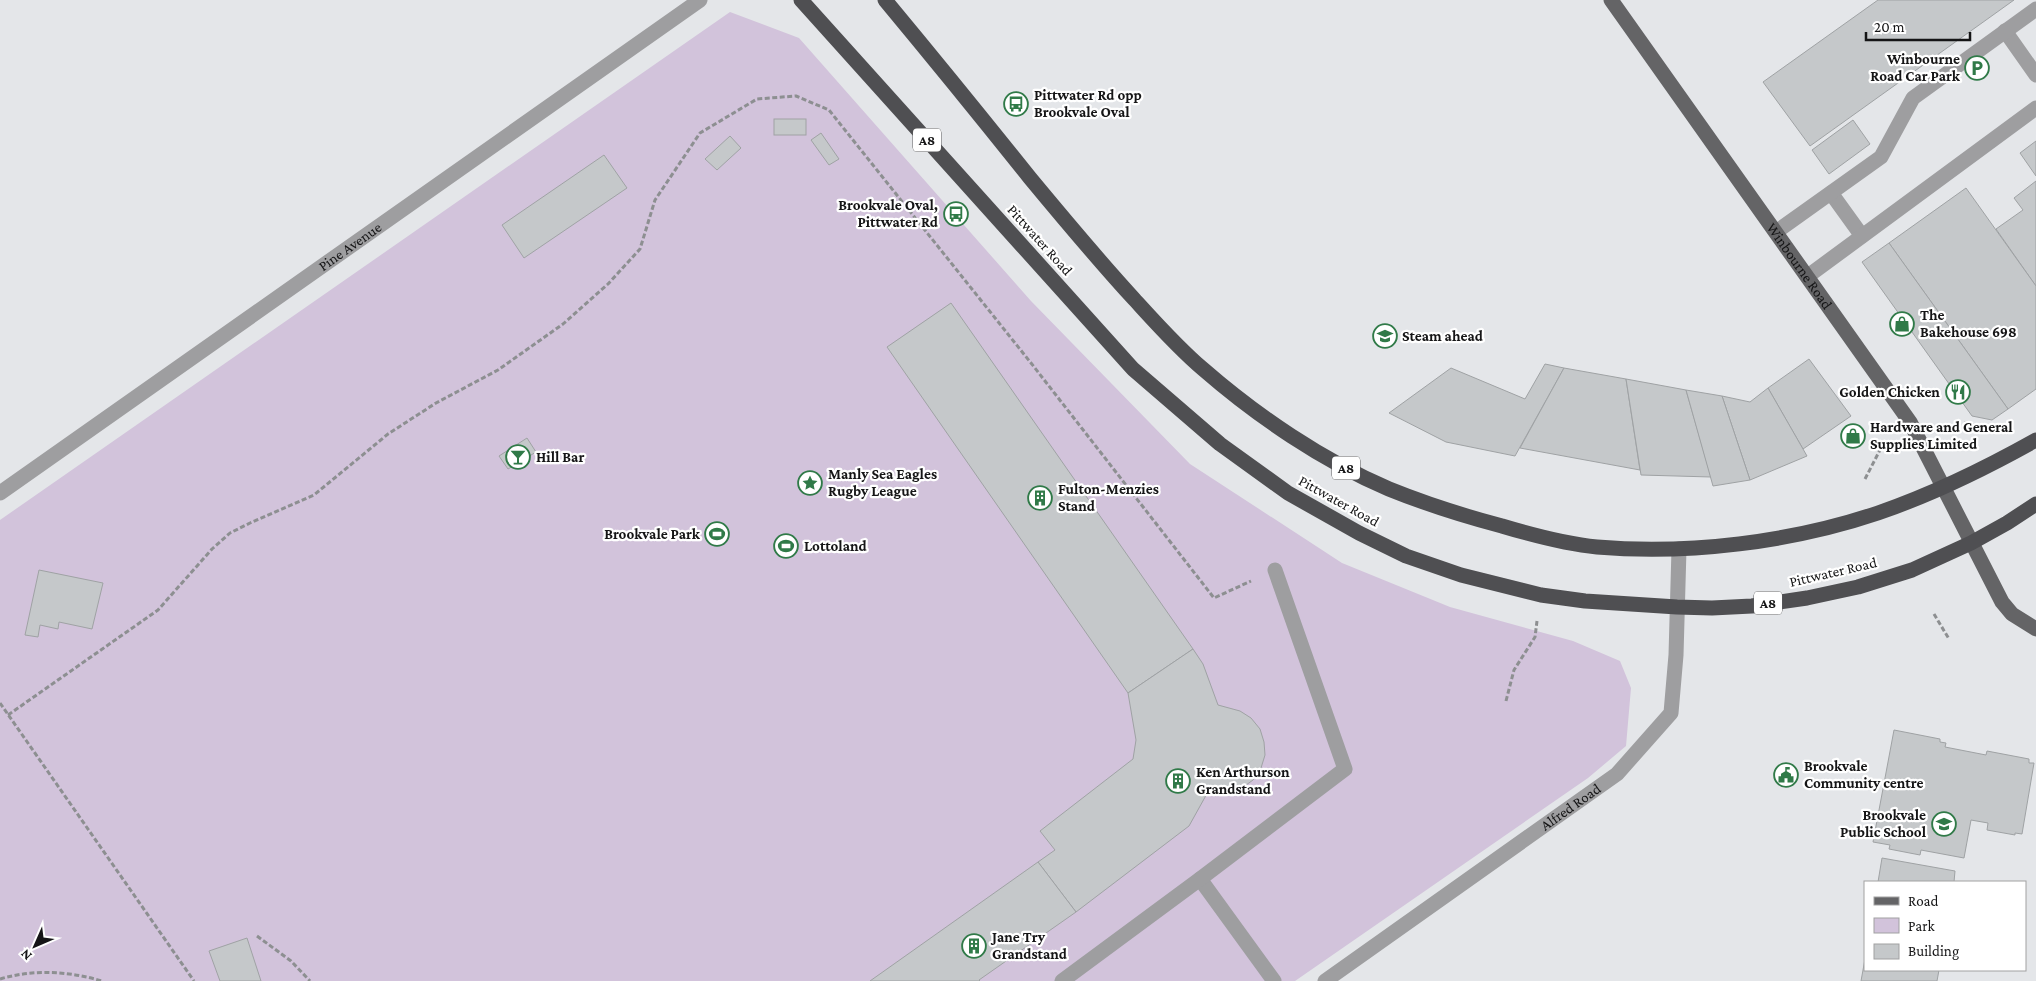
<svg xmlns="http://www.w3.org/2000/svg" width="2036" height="981" font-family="'Crimson Pro',serif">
<rect width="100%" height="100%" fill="#e4e6e9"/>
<path fill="#d2c3db" d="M730,12L799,38L1031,301L1190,464L1342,563L1450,607L1573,641L1620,661L1631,688L1626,746L1588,778L1295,981H0V520Z"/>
<g fill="#c5c8ca" stroke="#9fa2a4">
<path d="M1878,0H2014L1810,146L1763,82Z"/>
<rect x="774" y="119" width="32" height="16"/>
<path d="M1853,120L1870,144L1829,174L1812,150Z"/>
<path d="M821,133L839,159L829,165L811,140Z"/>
<path d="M730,136L741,148L717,170L705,159Z"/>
<path d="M2036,141V176L2020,153Z"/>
<path d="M604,155L627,188L524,258L502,225Z"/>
<path d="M2036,181V286L1996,229L2023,210L2014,198Z"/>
<path d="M1966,188L2036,286V389L2008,409L1889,243Z"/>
<path d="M1889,243L2008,409L1992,420L1972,416L1862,262Z"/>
<path d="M951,303L1193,649L1128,693L887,347Z"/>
<path d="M1809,359L1851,416L1803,449L1768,388Z"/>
<path d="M1545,364L1564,368L1515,456L1446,442L1389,413L1451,368L1525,399Z"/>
<path d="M1564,368L1626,379L1640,470L1520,448Z"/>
<path d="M1626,379L1686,390L1711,477L1641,475Z"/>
<path d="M1768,388L1807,456L1750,480L1722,396L1750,402Z"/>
<path d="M1686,390L1722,396L1750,480L1713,486Z"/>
<path d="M527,438L536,452L508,469L499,456Z"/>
<path d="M39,570L103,583L92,629L59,622L58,629L40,625L38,637L25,635Z"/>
<path d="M1193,649L1203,664L1218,705L1240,711L1251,718L1260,729L1264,742L1265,755L1261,768L1253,780L1242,788L1229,793H1216L1209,790L1189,826L1076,912L1038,862L1055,850L1040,831L1133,759L1136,740L1128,693Z"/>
<path d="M1894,730L1940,739V742L1946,743L1945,747L1986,755L1987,751L2029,759V763H2034L2022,834L2015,833V835L1987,830L1988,823L1971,820L1964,858L1921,850L1920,855L1889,849L1890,845L1873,842Z"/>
<path d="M1882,858L1955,871L1954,882H1878Z"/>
<path d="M1038,862L1076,912L979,980L980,981H870Z"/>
<path d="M247,938L261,981H220L209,951Z"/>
<path d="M1865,959V970H1939L1937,981H1861Z"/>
</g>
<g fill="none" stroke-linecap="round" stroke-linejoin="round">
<g stroke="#8d8f91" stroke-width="3" stroke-dasharray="5 2.5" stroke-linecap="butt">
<path d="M1964,423L1987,428"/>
<path d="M1865,479L1881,448"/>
<path d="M1934,614L1949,639"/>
<path d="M1506,701L1514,670L1535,637L1537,621"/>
<path d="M0,703L194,981"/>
<path d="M8,715L158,610L212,549L230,533L250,523L314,495L388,434L436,403L498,370L563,324L608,284L640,249L655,200L700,133L757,99L796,96L829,110L1031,363L1214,598L1251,581"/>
<path d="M257,936L291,961L310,981"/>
<path d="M0,979C34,969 68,971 102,981"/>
</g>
<g stroke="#9e9ea0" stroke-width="15">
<path d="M2005,31L2036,75"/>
<path d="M1831,193L1862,236"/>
<path d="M1776,232L1881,157L1913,98L2036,9"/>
<path d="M1808,276L2036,108"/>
<path id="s1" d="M0,493L700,0"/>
<path d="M1200,879L1274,981"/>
<path d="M1062,981L1200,879L1345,769L1275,570"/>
<path id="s2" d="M1325,981L1617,774L1671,713L1676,655L1679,549"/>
</g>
<path stroke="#646466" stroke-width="15" id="s3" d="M1611,0L1910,422L2002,602L2012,614L2036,629"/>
<g stroke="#4f4f52" stroke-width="15">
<path d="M801,0L1133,369L1220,444L1288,493L1359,533L1406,556L1461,575L1541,595L1585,601L1677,607L1712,608L1752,606L1807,598L1858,587L1912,570L1971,543L2007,523L2036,504"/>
<path d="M885,0C934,59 982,118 1030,178C1064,219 1098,260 1134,299C1156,323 1178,348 1203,369C1257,416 1323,461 1389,489C1426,504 1464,516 1502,526C1532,535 1565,544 1597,547C1688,555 1792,542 1878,513C1933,494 1986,468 2036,440"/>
</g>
</g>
<defs>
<g id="parking-ring" transform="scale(1.25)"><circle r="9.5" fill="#fff" stroke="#307a48" stroke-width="1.5"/><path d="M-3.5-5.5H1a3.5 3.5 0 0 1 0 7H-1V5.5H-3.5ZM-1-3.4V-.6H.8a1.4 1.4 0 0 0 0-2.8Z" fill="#307a48"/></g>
<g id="bus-ring" transform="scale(1.25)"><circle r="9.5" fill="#fff" stroke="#307a48" stroke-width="1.5"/><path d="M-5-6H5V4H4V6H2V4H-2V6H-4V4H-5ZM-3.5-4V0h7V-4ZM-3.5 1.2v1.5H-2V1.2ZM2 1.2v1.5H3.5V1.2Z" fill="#307a48"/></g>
<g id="shop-ring" transform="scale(1.25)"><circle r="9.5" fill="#fff" stroke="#307a48" stroke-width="1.5"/><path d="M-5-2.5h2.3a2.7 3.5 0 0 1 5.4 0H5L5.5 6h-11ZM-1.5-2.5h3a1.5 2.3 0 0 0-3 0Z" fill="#307a48"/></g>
<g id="school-ring" transform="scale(1.25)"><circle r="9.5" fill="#fff" stroke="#307a48" stroke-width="1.5"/><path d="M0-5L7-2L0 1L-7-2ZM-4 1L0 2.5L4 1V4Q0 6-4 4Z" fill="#307a48"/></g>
<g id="restaurant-ring" transform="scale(1.25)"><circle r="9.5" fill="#fff" stroke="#307a48" stroke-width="1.5"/><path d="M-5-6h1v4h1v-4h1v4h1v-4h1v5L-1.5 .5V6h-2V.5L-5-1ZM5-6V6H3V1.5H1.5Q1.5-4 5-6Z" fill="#307a48"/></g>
<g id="bar-ring" transform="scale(1.25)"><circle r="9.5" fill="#fff" stroke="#307a48" stroke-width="1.5"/><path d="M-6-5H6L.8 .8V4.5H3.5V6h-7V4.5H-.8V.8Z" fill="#307a48"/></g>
<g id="sight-ring" transform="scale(1.25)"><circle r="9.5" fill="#fff" stroke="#307a48" stroke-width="1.5"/><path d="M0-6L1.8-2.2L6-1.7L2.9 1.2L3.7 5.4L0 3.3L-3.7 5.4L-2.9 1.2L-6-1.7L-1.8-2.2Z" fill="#307a48"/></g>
<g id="building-ring" transform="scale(1.25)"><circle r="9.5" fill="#fff" stroke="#307a48" stroke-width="1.5"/><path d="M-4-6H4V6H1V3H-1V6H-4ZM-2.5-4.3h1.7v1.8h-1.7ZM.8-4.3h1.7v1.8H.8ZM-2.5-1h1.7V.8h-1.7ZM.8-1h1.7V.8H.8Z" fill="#307a48"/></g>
<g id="stadium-ring" transform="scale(1.25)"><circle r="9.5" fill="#fff" stroke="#307a48" stroke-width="1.5"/><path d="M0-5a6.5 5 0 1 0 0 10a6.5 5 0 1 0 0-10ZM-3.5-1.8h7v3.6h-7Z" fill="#307a48"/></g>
<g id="civic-ring" transform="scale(1.25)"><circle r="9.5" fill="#fff" stroke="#307a48" stroke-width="1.5"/><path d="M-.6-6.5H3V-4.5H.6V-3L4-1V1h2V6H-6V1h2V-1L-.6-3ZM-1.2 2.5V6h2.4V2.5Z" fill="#307a48"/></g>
</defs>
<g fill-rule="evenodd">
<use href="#parking-ring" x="1977" y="68"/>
<use href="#bus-ring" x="1016" y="104"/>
<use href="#bus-ring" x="956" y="214"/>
<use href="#shop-ring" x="1902" y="324"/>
<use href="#school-ring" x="1385" y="336"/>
<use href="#restaurant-ring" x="1958" y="392"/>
<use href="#shop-ring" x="1853" y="436"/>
<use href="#bar-ring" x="518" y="457"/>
<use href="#sight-ring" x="810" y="483"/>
<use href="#building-ring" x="1040" y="498"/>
<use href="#stadium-ring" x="717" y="534"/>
<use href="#stadium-ring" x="786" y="546"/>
<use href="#civic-ring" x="1786" y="775"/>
<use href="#building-ring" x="1178" y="781"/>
<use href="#school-ring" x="1944" y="824"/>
<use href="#building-ring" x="974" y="946"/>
</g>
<g text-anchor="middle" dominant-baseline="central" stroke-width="4.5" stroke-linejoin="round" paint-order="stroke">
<g fill="#fff" stroke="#5b5b5c" stroke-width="1">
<rect x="913" y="128.5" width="28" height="23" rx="4"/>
<rect x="1332" y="456.5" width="28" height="23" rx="4"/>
<rect x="1754" y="591.5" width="28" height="23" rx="4"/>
</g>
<g font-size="14" font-weight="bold" fill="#151516">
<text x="927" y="140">A8</text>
<text x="1346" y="468">A8</text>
<text x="1768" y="603">A8</text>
</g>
<g font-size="15" font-weight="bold" fill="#151516" stroke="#fff" text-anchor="start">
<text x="1960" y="59" text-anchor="end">Winbourne<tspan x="1960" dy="17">Road Car Park</tspan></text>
<text x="1034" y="95">Pittwater Rd opp<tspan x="1034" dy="17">Brookvale Oval</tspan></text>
<text x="938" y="205" text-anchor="end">Brookvale Oval,<tspan x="938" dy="17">Pittwater Rd</tspan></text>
<text x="1920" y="315">The<tspan x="1920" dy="17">Bakehouse 698</tspan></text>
<text x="1402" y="336">Steam ahead</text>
<text x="1940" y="392" text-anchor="end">Golden Chicken</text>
<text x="1870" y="427">Hardware and General<tspan x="1870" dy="17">Supplies Limited</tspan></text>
<text x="536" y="457">Hill Bar</text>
<text x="828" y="474">Manly Sea Eagles<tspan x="828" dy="17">Rugby League</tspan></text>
<text x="1058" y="489">Fulton-Menzies<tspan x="1058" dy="17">Stand</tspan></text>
<text x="700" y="534" text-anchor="end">Brookvale Park</text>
<text x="804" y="546">Lottoland</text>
<text x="1804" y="766">Brookvale<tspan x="1804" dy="17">Community centre</tspan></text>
<text x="1196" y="772">Ken Arthurson<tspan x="1196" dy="17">Grandstand</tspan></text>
<text x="1926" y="815" text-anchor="end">Brookvale<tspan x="1926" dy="17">Public School</tspan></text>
<text x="992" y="937">Jane Try<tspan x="992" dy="17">Grandstand</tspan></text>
</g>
<g font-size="15" fill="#151516" stroke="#fff">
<text transform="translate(1040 240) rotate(48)">Pittwater Road</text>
<text stroke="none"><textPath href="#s1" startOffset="428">Pine Avenue</textPath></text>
<text stroke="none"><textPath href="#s3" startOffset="326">Winbourne Road</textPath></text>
<text transform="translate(1339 501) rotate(29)">Pittwater Road</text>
<text transform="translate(1833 572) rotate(-13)">Pittwater Road</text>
<text stroke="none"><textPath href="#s2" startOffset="301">Alfred Road</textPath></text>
</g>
</g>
<rect x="1864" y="881" width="162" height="90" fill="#ffffff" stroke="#a1a1a2"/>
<rect x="1874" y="897" width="25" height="8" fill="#646466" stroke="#a1a1a2"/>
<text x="1908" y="906" font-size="15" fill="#151516">Road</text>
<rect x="1874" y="918" width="25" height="15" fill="#d2c3db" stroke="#a1a1a2"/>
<text x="1908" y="931" font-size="15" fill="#151516">Park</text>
<rect x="1874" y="944" width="25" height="15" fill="#c5c8ca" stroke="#a1a1a2"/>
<text x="1908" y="956" font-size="15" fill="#151516">Building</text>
<g transform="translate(35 946) rotate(225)" stroke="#ffffff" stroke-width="4" paint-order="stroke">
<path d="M0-4L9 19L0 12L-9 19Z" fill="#151516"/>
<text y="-8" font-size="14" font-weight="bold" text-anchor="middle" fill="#151516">N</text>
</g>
<path d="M1866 32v8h104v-8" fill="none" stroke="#151516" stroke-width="2.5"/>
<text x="1874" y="32" font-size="15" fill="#151516" stroke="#ffffff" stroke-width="4" paint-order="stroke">20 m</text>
</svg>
